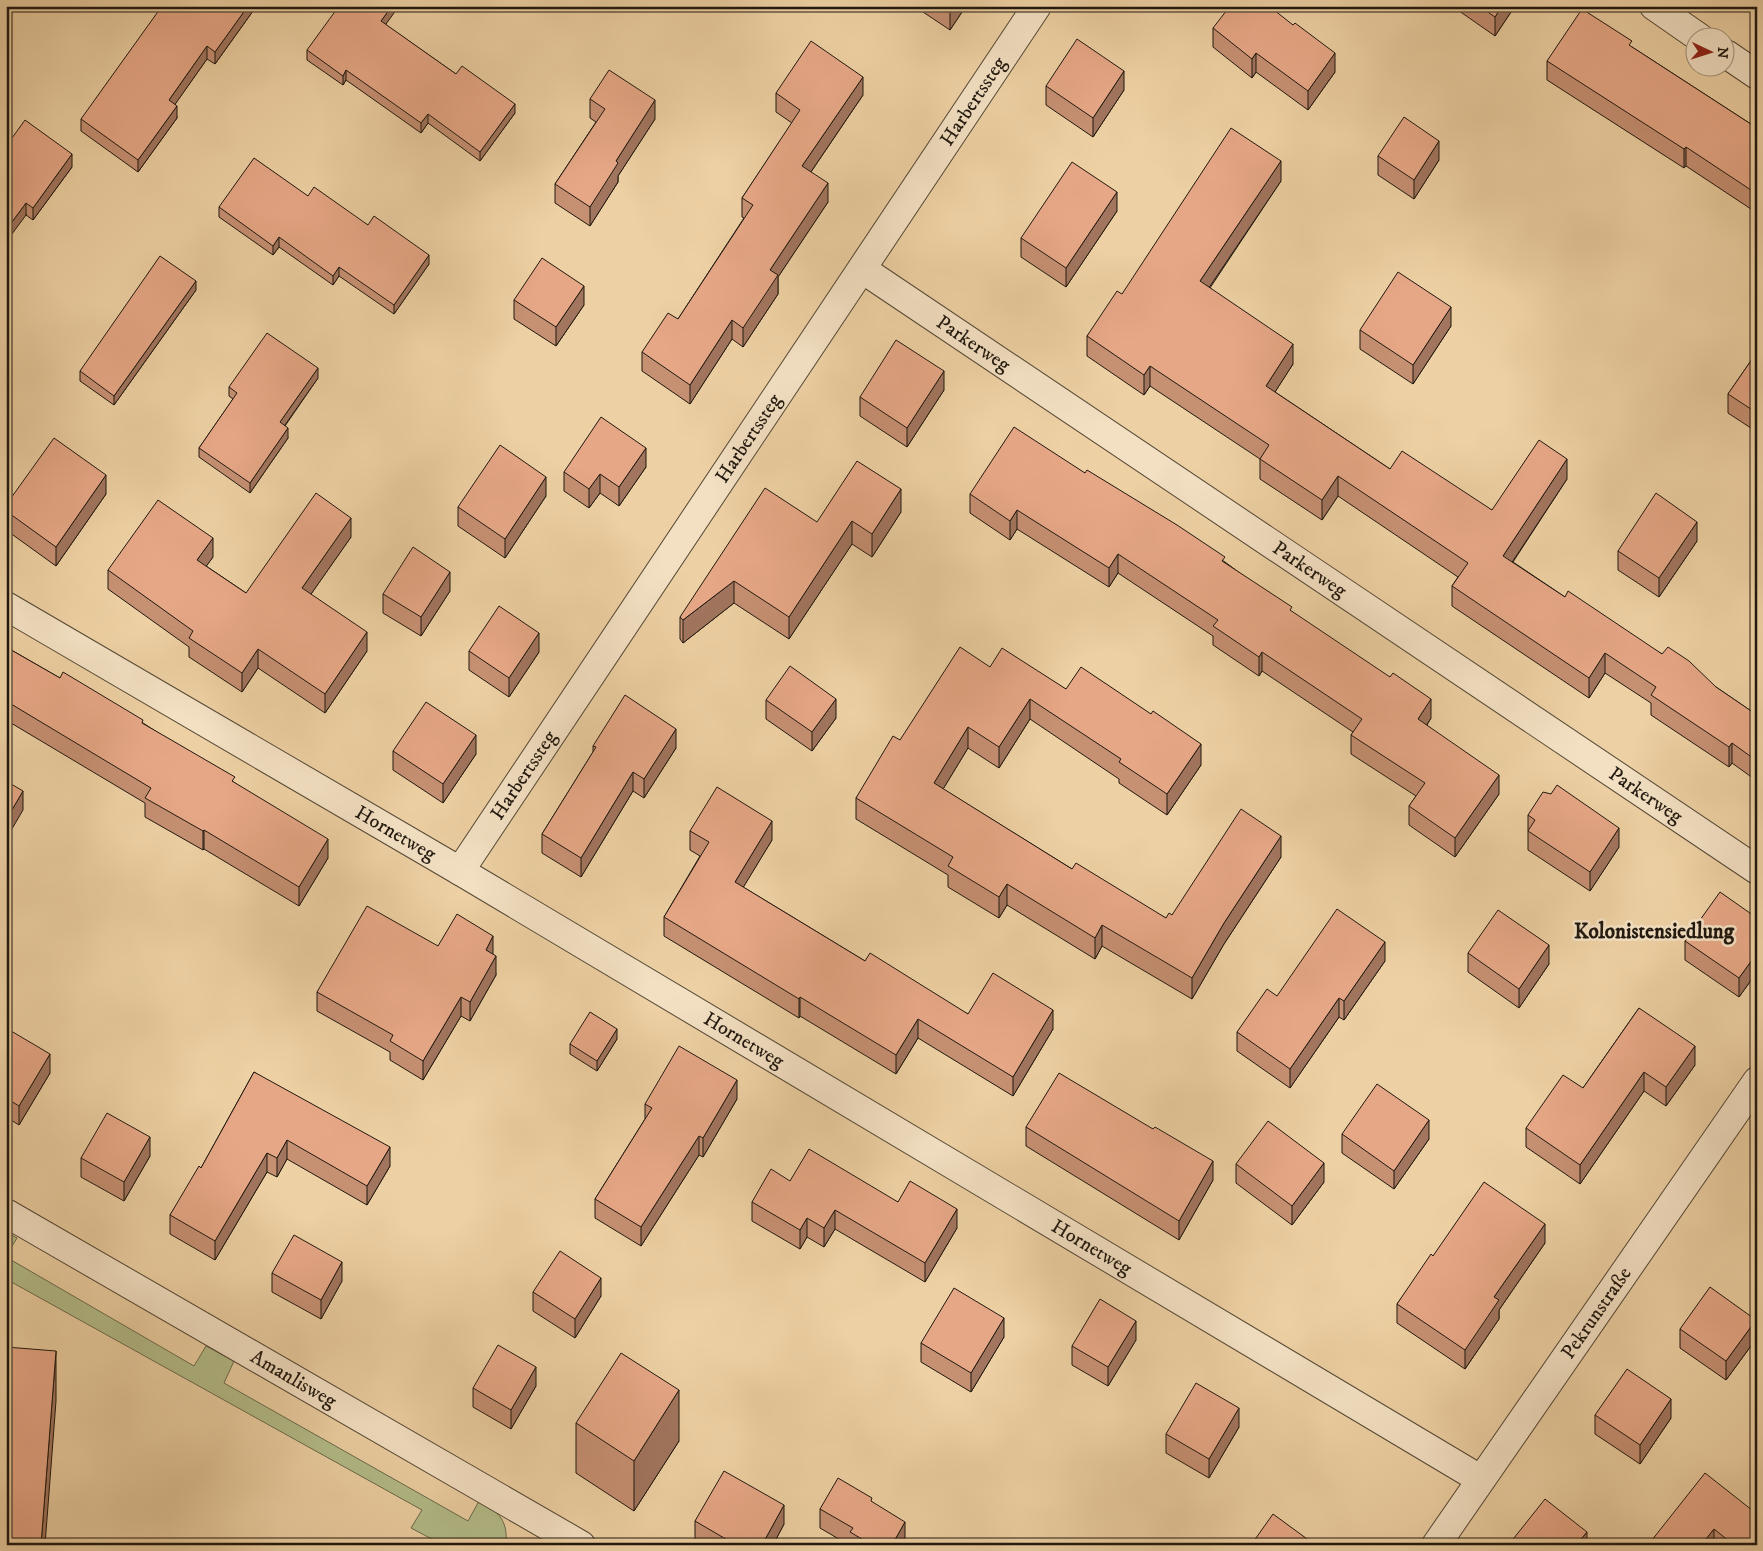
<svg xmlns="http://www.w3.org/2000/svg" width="1763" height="1551" font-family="'IM FELL DW Pica',serif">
<rect width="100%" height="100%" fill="#edd0a3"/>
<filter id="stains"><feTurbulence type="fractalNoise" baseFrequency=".004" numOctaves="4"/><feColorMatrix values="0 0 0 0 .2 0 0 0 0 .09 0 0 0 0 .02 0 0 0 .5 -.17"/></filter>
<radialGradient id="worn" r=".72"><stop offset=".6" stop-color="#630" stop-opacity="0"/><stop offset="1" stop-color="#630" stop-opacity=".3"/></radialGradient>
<g fill="#b3bc89" stroke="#6a6a4c">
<path d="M6,1232L17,1238L6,1256Z"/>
<path d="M6,1257L194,1366L206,1346L234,1361L224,1383L468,1521L479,1501C499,1512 508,1520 506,1545H443L411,1528L422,1510L6,1279Z"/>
</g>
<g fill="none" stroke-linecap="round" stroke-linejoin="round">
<g stroke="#534634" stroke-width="30">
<g id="minor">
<path d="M1654,6L1700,38"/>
<path d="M1726,54L1757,75"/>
<path id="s1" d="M862,269L1757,870"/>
<path id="s2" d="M6,606L460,871L1480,1479"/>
<path id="s3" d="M460,871L1037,6"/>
<path id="s4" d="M6,1213L581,1545"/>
<path id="s5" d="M1436,1545L1757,1081"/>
</g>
</g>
<use href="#minor" stroke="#f3e0c3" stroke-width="28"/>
</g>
<g fill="#c69073" stroke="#20180f">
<path d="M253,6V11L215,64L207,59L175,104L177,118L138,172L81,131V119Z"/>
<path d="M599,6H610L606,11Z"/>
<path d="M914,6H966L950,30Z"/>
<path d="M1452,6H1515L1495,36Z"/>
<path d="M386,25L456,74L515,113L480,161L428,123L421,133L346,80L343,85L307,60V50Z"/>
<path d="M1213,28L1335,72L1308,110L1256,72L1252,78L1213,47Z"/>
<path d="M1632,47L1757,128V213L1686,166L1684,168L1547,80V61Z"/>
<path d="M1046,86L1124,90L1093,137L1046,105Z"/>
<path d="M776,93L863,95L811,172L828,202L778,277V294L743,347L732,339L690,404L642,371V352L678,319L744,218L742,217V198L792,123L776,112Z"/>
<path d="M590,99L655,119L618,176V182L590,226L555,203V184L596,122L590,118Z"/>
<path d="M12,138L72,167L33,220L26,215Z"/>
<path d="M1378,156L1439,160L1414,199L1378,175Z"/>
<path d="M1281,181L1210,288L1293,364L1275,392L1390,469L1492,510L1567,479L1513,562L1565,597L1662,654L1716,687L1757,715V781L1732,763L1729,767L1651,715V703L1605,673L1589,698L1452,606V586L1458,577L1338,496L1322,520L1260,479V459L1150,386L1144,395L1087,356V336L1122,294Z"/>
<path d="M308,196L368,225L429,264L394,314L339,276L333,285L279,247L273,255L219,217V207Z"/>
<path d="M1117,211L1066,287L1021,257V238Z"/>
<path d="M196,290L114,405L80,381V371Z"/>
<path d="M514,300L584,305L556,346L514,319Z"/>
<path d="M1451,326L1413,384L1360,349V330Z"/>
<path d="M1757,352V432L1728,413V394Z"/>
<path d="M318,378L285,426L288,438L250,493L199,457V448L233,399L229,396V387Z"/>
<path d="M944,390L907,447L860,416V397Z"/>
<path d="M646,467L619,506L600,493L589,508L564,491V472Z"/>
<path d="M1085,473L1225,562L1292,612L1431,718L1427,725L1499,794L1455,857L1409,825V806L1416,796L1351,754V735L1353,732L1262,671L1259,676L1213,645V636L1118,573L1109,587L1017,529L1010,540L970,513V494Z"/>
<path d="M106,494L56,566L6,530V505Z"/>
<path d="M546,496L505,558L458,526V507Z"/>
<path d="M901,512L872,557L852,544L789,639L734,603L683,643L680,639V617L817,522Z"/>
<path d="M351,537L311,594L367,651L325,713L258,668L242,692L189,657V647L108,589V570L213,557L206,566L246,593Z"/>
<path d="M1697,541L1659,597L1618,570V551Z"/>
<path d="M450,591L421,636L383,613V594Z"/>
<path d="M6,647L60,678L143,723L235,783L328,858L299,906L204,849L203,850L145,817V803L6,720Z"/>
<path d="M469,651L539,652L509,697L469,670Z"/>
<path d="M990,667L1066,689L1201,765L1167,815L1119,783V779L1030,719L999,768L968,748L943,789L1072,869L1166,918L1281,857L1224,944L1192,999L1102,946L1095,959L1007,905L999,918L948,887V875L856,819V798L900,740Z"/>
<path d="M766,700L836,718L812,751L766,719Z"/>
<path d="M593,746L676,748L644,798L633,791L581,877L542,853V834L593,752Z"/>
<path d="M393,751L476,754L443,803L393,770Z"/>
<path d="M1528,815L1619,847L1590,891L1528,850Z"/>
<path d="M690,831L772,840L743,887L865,961L968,1014L1053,1029L1013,1096L918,1038L896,1074L800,1016L799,1018L664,936V917L700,856L690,850Z"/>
<path d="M1757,918V972L1739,997L1685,960V941Z"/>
<path d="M438,946L493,955L496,975L470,1021L461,1016L423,1080L390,1060V1052L317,1011V992Z"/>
<path d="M1468,953L1549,964L1519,1008L1468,972Z"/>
<path d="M1385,961L1344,1020L1339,1017L1290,1088L1237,1051V1032L1277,996Z"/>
<path d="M1639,1008L1695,1065L1666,1106L1644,1091L1580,1184L1526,1147V1128L1583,1088Z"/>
<path d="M6,1028L50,1073L19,1125L6,1117Z"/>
<path d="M617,1039L597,1071L570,1054V1044Z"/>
<path d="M254,1072L390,1166L367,1205L287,1159L277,1177L267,1172L215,1260L170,1234V1215L201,1168Z"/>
<path d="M737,1099L703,1157L699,1155L641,1246L595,1218V1199L645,1119V1104Z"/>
<path d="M1026,1127L1213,1180L1179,1240L1026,1146Z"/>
<path d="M1342,1134L1429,1139L1394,1189L1342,1153Z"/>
<path d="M150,1156L124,1201L81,1177V1158Z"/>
<path d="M1236,1164L1324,1182L1292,1225L1236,1183Z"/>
<path d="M790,1181L898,1202L957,1228L925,1282L835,1229L824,1247L807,1237L800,1249L752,1221V1202Z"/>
<path d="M1545,1243L1499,1310V1319L1465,1369L1397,1323V1304L1433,1256Z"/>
<path d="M272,1273L342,1281L321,1319L272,1292Z"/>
<path d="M533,1292L601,1296L575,1338L533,1311Z"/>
<path d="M1680,1329L1756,1339L1726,1380L1680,1348Z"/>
<path d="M1004,1337L971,1392L921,1362V1343Z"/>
<path d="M1136,1340L1108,1386L1072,1365V1346Z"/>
<path d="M536,1386L511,1429L473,1407V1388Z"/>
<path d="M1595,1415L1671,1418L1640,1464L1595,1434Z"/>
<path d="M576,1423L679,1441L634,1511L576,1473Z"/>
<path d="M1239,1427L1209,1478L1166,1453V1434Z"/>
<path d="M872,1502L905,1541L903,1545H849L820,1528V1509Z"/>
<path d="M1757,1514V1545H1648Z"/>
<path d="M695,1521L784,1524L773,1545H702L695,1540Z"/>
</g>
<g fill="#a1755e" stroke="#20180f">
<path d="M248,6H253V11L215,64V52Z"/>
<path d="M392,6H399L381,31V21Z"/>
<path d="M606,6H610L606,11Z"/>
<path d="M953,6H966L950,30V11Z"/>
<path d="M1502,6H1515L1495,36V17Z"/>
<path d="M207,46V59L169,113V100Z"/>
<path d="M1256,53V72L1252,78V59Z"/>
<path d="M1335,53V72L1308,110V91Z"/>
<path d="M346,70V80L343,85V76Z"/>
<path d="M1124,71V90L1093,137V118Z"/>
<path d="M863,77V95L802,185V166Z"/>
<path d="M655,100V119L618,176V182L590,226V207L616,161Z"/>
<path d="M515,104V113L480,161V152Z"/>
<path d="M177,106V118L138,172V160Z"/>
<path d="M428,114V123L421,133V123Z"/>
<path d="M1439,141V160L1414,199V180Z"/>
<path d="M1686,147V166L1684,168V149Z"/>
<path d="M72,154V167L33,220V208Z"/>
<path d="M1281,161V181L1200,301V281Z"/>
<path d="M828,183V202L778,277V294L743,347V328L770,270Z"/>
<path d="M1117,192V211L1066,287V268Z"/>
<path d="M26,203V215L6,242V230Z"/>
<path d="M279,237V247L273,255V246Z"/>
<path d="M429,255V264L394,314V305Z"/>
<path d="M339,267V276L333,285V276Z"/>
<path d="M196,281V290L114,405V396Z"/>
<path d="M584,286V305L556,346V327Z"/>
<path d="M1451,307V326L1413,384V365Z"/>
<path d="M732,320V339L690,404V385Z"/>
<path d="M1293,344V364L1266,406V386Z"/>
<path d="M1150,366V386L1144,395V375Z"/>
<path d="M318,368V378L280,432V422Z"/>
<path d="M944,371V390L907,447V428Z"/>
<path d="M288,428V438L250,493V483Z"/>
<path d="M646,448V467L619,506V487Z"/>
<path d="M1567,459V479L1503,576V556Z"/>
<path d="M600,474V493L589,508V489Z"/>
<path d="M106,475V494L56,566V547Z"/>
<path d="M1338,476V496L1322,520V500Z"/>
<path d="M546,477V496L505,558V539Z"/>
<path d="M901,489V512L872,557V534Z"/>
<path d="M1017,510V529L1010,540V521Z"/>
<path d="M351,518V537L302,607V588Z"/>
<path d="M852,521V544L789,639V617Z"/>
<path d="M1697,522V541L1659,597V578Z"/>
<path d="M213,538V557L197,579V560Z"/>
<path d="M1118,554V573L1109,587V568Z"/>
<path d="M450,572V591L421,636V617Z"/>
<path d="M734,581V603L683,643V620Z"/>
<path d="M367,632V651L325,713V694Z"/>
<path d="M539,633V652L509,697V678Z"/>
<path d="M258,649V668L242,692V673Z"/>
<path d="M1262,652V671L1259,676V657Z"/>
<path d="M1605,653V673L1589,698V678Z"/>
<path d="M836,699V718L812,751V732Z"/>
<path d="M1030,699V719L999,768V747Z"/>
<path d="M1431,699V718L1418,738V719Z"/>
<path d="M968,727V748L934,804V783Z"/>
<path d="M676,729V748L644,798V779Z"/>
<path d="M476,735V754L443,803V784Z"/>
<path d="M1732,743V763L1729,767V747Z"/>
<path d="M1201,744V765L1167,815V794Z"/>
<path d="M633,772V791L581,877V858Z"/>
<path d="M1499,775V794L1455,857V838Z"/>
<path d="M23,791V810L6,839V820Z"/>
<path d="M772,821V840L735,901V882Z"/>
<path d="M1619,828V847L1590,891V872Z"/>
<path d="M204,830V849L203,850V831Z"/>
<path d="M1281,836V857L1224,944L1192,999V978L1224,923Z"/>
<path d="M328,839V858L299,906V887Z"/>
<path d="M1007,884V905L999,918V897Z"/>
<path d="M1102,925V946L1095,959V938Z"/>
<path d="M493,936V955L486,950Z"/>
<path d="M1385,942V961L1344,1020V1001Z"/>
<path d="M1549,945V964L1519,1008V989Z"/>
<path d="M1757,953V972L1739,997V978Z"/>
<path d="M496,956V975L470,1021V1002Z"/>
<path d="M461,997V1016L423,1080V1061Z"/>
<path d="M800,997V1016L799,1018V999Z"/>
<path d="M1339,998V1017L1290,1088V1069Z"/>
<path d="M1053,1010V1029L1013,1096V1077Z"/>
<path d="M918,1019V1038L896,1074V1055Z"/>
<path d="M617,1029V1039L597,1071V1061Z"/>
<path d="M1695,1046V1065L1666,1106V1087Z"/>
<path d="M50,1054V1073L19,1125V1106Z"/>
<path d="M1644,1072V1091L1580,1184V1165Z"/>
<path d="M737,1080V1099L703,1157V1138Z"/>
<path d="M1429,1120V1139L1394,1189V1171Z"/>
<path d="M699,1136V1155L641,1246V1227Z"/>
<path d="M150,1137V1156L124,1201V1182Z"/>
<path d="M287,1140V1159L277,1177V1158Z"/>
<path d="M390,1147V1166L367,1205V1186Z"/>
<path d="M267,1153V1172L215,1260V1241Z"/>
<path d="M1213,1161V1180L1179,1240V1221Z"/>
<path d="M1324,1163V1182L1292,1225V1206Z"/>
<path d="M957,1209V1228L925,1282V1263Z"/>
<path d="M835,1210V1229L824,1247V1228Z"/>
<path d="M807,1218V1237L800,1249V1230Z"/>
<path d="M1545,1224V1243L1499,1310V1319L1465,1369V1350L1494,1297Z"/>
<path d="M342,1262V1281L321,1319V1300Z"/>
<path d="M601,1278V1296L575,1338V1319Z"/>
<path d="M1004,1318V1337L971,1392V1373Z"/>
<path d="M1756,1320V1339L1726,1380V1361Z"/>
<path d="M1136,1321V1340L1108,1386V1367Z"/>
<path d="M56,1351V1401L45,1545H41Z"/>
<path d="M536,1367V1386L511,1429V1410Z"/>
<path d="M679,1390V1441L634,1511V1461Z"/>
<path d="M1671,1399V1418L1640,1464V1445Z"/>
<path d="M1239,1408V1427L1209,1478V1459Z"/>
<path d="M784,1505V1524L773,1545H762Z"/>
<path d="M905,1522V1541L903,1545H892Z"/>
<path d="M1714,1529V1545H1701Z"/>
<path d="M1587,1532V1545H1576Z"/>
</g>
<g fill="#e6a786" stroke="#20180f">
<path d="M162,6H248L215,52L207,46L169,100L177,106L138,160L81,119Z"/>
<path d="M339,6H392L381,21L456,74L462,66L515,104L480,152L428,114L421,123L346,70L343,76L307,50Z"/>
<path d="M942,6H953L950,11Z"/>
<path d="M1230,6H1269L1293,25L1295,23L1335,53L1308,91L1256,53L1252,59L1213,28Z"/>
<path d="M1479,6H1502L1495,17Z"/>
<path d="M1582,9L1632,41L1629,45L1757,128V194L1686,147L1684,149L1547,61Z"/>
<path d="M1077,39L1124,71L1093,118L1046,86Z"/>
<path d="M811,41L863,77L802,166L828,183L770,270L778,275L743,328L732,320L690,385L642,352L668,313L678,319L753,205L742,198L800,110L776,93Z"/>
<path d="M609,70L655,100L616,161L618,163L590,207L555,184L605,109L590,99Z"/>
<path d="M1404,117L1439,141L1414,180L1378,156Z"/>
<path d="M25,120L72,154L33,208L26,203L6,230V134L12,138Z"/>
<path d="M1231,128L1281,161L1200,281L1293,344L1266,386L1390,469L1402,451L1492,510L1539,440L1567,459L1503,556L1565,597L1568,591L1662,654L1668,647L1689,661L1716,687L1757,715V761L1732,743L1729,747L1651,695L1656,687L1605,653L1589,678L1452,586L1468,563L1338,476L1322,500L1260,459L1269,445L1150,366L1144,375L1087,336L1117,291L1122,294Z"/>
<path d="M254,158L308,196L314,187L368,225L374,216L429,255L394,305L339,267L333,276L279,237L273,246L219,207Z"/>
<path d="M1072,162L1117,192L1066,268L1021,238Z"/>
<path d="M160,256L196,281L114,396L80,371Z"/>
<path d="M542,258L584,286L556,327L514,300Z"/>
<path d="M1398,272L1451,307L1413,365L1360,330Z"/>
<path d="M267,333L318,368L280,422L288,428L250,483L199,448L237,393L229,387Z"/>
<path d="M896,340L944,371L907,428L860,397Z"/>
<path d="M1757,352V413L1728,394Z"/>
<path d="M601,417L646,448L619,487L600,474L589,489L564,472Z"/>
<path d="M1014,427L1085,473L1087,470L1177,525L1225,557L1222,561L1292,607L1290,610L1390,677L1393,673L1431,699L1418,719L1499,775L1455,838L1409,806L1425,783L1351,735L1362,719L1262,652L1259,657L1213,626L1218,620L1118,554L1109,568L1017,510L1010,521L970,494Z"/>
<path d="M54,438L106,475L56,547L6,511V505Z"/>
<path d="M500,445L546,477L505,539L458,507Z"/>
<path d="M857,461L901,489L872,534L852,521L789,617L734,581L683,620L680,617L765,488L817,522Z"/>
<path d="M316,493L351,518L302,588L367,632L325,694L258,649L242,673L189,638L193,631L108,570L158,500L213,538L197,560L246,593Z"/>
<path d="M1656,493L1697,522L1659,578L1618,551Z"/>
<path d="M413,547L450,572L421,617L383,594Z"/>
<path d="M499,606L539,633L509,678L469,651Z"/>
<path d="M6,647L60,678L63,672L143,720L142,723L235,777L232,781L328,839L299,887L204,830L203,831L145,798L151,788L6,701Z"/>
<path d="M960,647L990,667L1002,648L1066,689L1081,667L1151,714L1153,711L1201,744L1167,794L1119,762L1121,759L1030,699L999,747L968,727L934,783L1072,869L1076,863L1166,918L1169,913L1172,915L1241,809L1281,836L1224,923L1192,978L1102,925L1095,938L1007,884L999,897L948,866L953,857L856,798L893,736L900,740Z"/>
<path d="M790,666L836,699L812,732L766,700Z"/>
<path d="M625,695L676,729L644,779L633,772L581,858L542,834L596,747L593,746Z"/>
<path d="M426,702L476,735L443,784L393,751Z"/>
<path d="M6,781L23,791L6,820Z"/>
<path d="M1557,785L1619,828L1590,872L1528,831L1535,820L1528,815L1543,792L1551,794Z"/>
<path d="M717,787L772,821L735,882L865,961L870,953L968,1014L993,973L1053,1010L1013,1077L918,1019L896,1055L800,997L799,999L664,917L709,842L690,831Z"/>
<path d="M1720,892L1757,918V953L1739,978L1685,941Z"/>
<path d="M367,906L438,946L457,914L493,936L486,950L496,956L470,1002L461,997L423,1061L390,1041L393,1035L317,992Z"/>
<path d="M1337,909L1385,942L1344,1001L1339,998L1290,1069L1237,1032L1267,989L1277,996Z"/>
<path d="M1498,910L1549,945L1519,989L1468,953Z"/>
<path d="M1639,1008L1695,1046L1666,1087L1644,1072L1580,1165L1526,1128L1563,1075L1583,1088Z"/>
<path d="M590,1012L617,1029L597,1061L570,1044Z"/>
<path d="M6,1028L50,1054L19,1106L6,1098Z"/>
<path d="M679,1046L737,1080L703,1138L699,1136L641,1227L595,1199L652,1108L645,1104Z"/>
<path d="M254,1072L390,1147L367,1186L287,1140L277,1158L267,1153L215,1241L170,1215L199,1166L201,1168Z"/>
<path d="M1059,1073L1153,1129L1155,1127L1213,1161L1179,1221L1026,1127Z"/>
<path d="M1377,1084L1429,1120L1394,1171L1342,1134Z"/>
<path d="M107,1113L150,1137L124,1182L81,1158Z"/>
<path d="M1268,1121L1324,1163L1292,1206L1236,1164Z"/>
<path d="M809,1149L898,1202L910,1181L957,1209L925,1263L835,1210L824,1228L807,1218L800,1230L752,1202L771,1169L790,1181Z"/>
<path d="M1484,1182L1545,1224L1494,1297L1499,1300L1465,1350L1397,1304L1431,1254L1433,1256Z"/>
<path d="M294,1235L342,1262L321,1300L272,1273Z"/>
<path d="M560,1251L601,1278L575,1319L533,1292Z"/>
<path d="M1710,1287L1756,1320L1726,1361L1680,1329Z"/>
<path d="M954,1288L1004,1318L971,1373L921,1343Z"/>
<path d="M1100,1299L1136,1321L1108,1367L1072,1346Z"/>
<path d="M498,1345L536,1367L511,1410L473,1388Z"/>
<path d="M6,1347L56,1351L41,1545H6Z"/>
<path d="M621,1353L679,1390L634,1461L576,1423Z"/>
<path d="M1627,1369L1671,1399L1640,1445L1595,1415Z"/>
<path d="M1196,1383L1239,1408L1209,1459L1166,1434Z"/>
<path d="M724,1471L784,1505L762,1545H736L695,1521Z"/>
<path d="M1705,1473L1757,1514V1545H1734L1714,1529L1701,1545H1648Z"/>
<path d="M838,1478L872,1498L871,1501L905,1522L892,1545H872L850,1532L853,1528L820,1509Z"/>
<path d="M1545,1499L1587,1532L1576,1545H1513L1510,1543Z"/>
<path d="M1273,1514L1314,1544V1545H1251Z"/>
<path d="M375,1543L407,1545H375Z"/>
</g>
<g text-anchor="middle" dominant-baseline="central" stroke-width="5" stroke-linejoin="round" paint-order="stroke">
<g font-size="20" fill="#20180f" stroke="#f3e0c3">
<text stroke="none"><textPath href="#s3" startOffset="925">Harbertssteg</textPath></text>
<text stroke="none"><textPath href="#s1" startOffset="134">Parkerweg</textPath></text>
<text stroke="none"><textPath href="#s3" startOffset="520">Harbertssteg</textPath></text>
<text stroke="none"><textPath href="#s1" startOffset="539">Parkerweg</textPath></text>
<text stroke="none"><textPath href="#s3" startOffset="115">Harbertssteg</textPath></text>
<text stroke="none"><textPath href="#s1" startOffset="944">Parkerweg</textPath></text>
<text stroke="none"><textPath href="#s2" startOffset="451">Hornetweg</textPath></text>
<text stroke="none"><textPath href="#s2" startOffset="856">Hornetweg</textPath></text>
<text stroke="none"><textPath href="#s2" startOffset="1261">Hornetweg</textPath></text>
<text stroke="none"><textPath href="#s5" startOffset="282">Pekrunstraße</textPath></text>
<text stroke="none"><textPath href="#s4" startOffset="332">Amanlisweg</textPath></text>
</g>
<g font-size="21" font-weight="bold" fill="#20180f" stroke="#f3e0c3">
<text x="1654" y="932">Kolonistensiedlung</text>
</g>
</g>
<rect width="1763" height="1551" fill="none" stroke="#edd0a3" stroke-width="25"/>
<rect x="8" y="8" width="1748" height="1536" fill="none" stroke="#20180f" stroke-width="2.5"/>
<rect x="12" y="12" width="1738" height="1526" fill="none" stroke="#20180f"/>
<g transform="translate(1710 52) rotate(94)"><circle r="24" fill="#f3e0c3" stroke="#9f907b"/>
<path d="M0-4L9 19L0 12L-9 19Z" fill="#8f2418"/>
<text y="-8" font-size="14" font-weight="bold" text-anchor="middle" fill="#20180f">N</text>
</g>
<rect width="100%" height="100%" filter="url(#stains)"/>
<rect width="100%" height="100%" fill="url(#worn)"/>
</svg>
